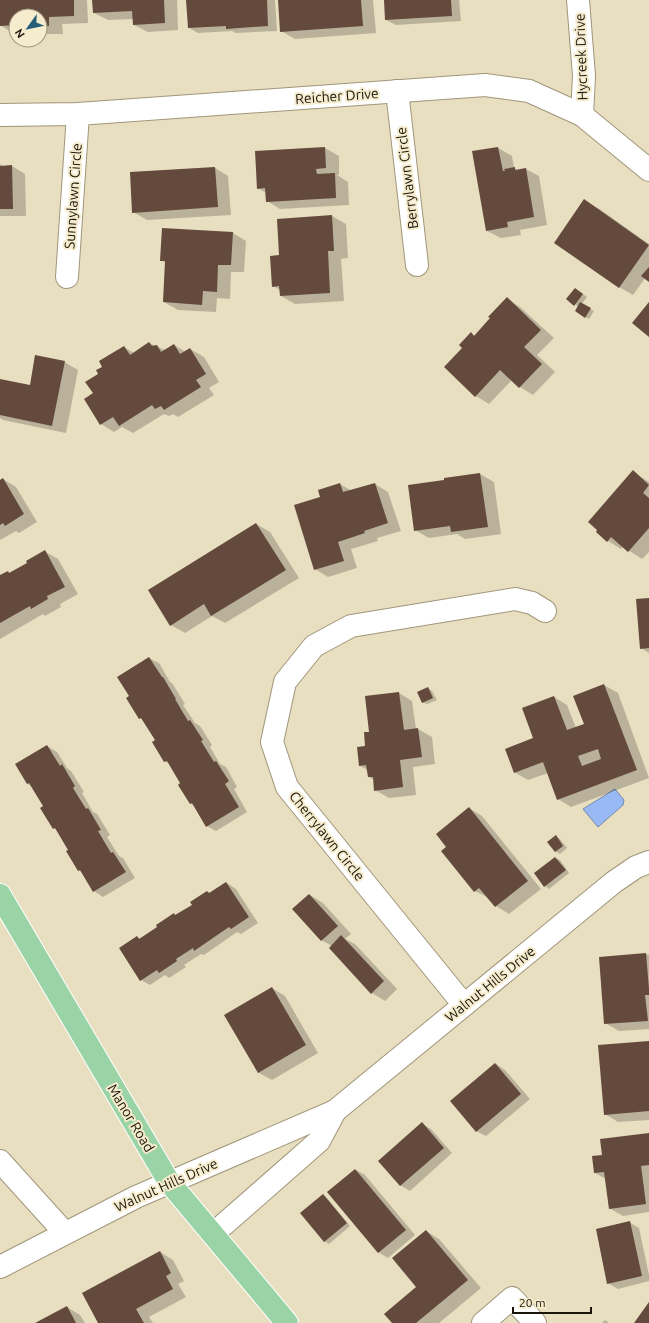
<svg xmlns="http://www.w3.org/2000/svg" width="649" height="1323" font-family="Ubuntu,sans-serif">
<rect width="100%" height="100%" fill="#e8dec0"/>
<path fill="#98b9f4" stroke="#7288ae" d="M615,789L624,800L623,805L598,827L583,809Z"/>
<g fill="#0003">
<path d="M0,0H87L88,23L62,24L63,34H45L40,32V16H16V33H13L0,25Z"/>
<path d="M93,0H177L178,30L148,32L134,25V19L108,20L94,13Z"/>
<path d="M187,0H275L277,31L236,33L232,31L198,33L189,28Z"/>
<path d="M279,0H373L376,33L295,39L281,31Z"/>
<path d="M385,0H459L461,21L396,25L386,20Z"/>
<path d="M325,148L339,156V175H337L348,182L349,205L280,209L267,201L266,193L258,188Z"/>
<path d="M498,148L512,156L514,168L518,170L526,169L539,176L547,225L520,230L521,235L501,238L487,231L473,152Z"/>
<path d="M0,164L3,166H12L25,174L26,216H0V218Z"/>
<path d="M215,168L228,176L231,215L147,220L133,212Z"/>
<path d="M584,201L598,208L649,244V281L645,278L633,295L619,287Z"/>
<path d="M332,216L346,224L348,258L341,259L344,301L295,304L281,296L280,290L273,286L280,256Z"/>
<path d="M233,233L246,241L244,272H231L230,299L217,298L216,312L178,310L164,302L166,263L161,260Z"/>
<path d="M579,291L587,297L582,304L594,311L589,319L576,311L579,307L567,299Z"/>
<path d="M507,299L520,307L554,338L537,355L555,372L533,395L520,387L512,380L489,404L476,396L464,348L471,334L475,336Z"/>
<path d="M149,343L165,350L174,345L186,352L190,349L204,357L219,382L209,388L214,395L178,417L173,414L169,416L164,414L133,433L122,427L114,432L101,424L94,394L100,374L104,367L124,347L134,353Z"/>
<path d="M64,362L78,370L66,433L3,420L0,418V380L30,386Z"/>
<path d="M633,472L649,482V552L642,559L623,547L621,549L608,541L597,532Z"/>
<path d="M480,474L494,482L501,534L465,539L457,534L429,538L415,530L445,481V479Z"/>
<path d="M3,479L16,487L37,522L19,533L16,531L0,540V481Z"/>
<path d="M340,484L352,491L375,484L388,492L401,531L377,538L378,541L351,549L357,568L328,577L315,569L321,498Z"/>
<path d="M256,524L270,532L299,578L225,623L212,616L185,633L171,625Z"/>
<path d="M44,551L58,559L78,594L60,604L61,607L45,616L43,614L0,639V577L8,572L11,574L28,563Z"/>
<path d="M649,599V653L641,648Z"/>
<path d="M149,658L159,663L170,682L172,683L185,704L183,705L195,723L200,726L212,745L210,747L220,764L226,767L237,787L234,789L247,812L216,831L207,826L195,806L191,804L182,784L170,764L165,761L156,740L144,720L140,718L130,696Z"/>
<path d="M604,685L618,693L649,778L571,807L558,799L548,773L528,780L514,772L535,738L554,697L567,705L576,728L585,724Z"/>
<path d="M428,688L432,691L437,700L427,704L422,702Z"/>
<path d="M399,693L412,701L416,729H418L432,737L435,764L413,767L416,795L389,798L375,790L374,780L369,777L368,770L360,766L370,732Z"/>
<path d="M47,746L57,752L67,768L71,771L84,792L82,793L93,812L97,814L110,835L107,837L119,856L123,858L135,878L103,897L94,891L83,873L78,870L69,850L58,831L54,828L44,806L32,786L28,784L17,765Z"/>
<path d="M469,808L482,816L541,889L509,914L496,906L489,898L475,891L447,847Z"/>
<path d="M556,837L560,839L567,848L560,854L555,851Z"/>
<path d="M555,858L560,860L569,873L549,889L545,886Z"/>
<path d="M227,883L236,889L258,923L241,934L237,932L204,955L201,954L184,965L186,967L169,978L165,975L150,985L141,980L137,937L141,939L158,927L174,914L177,916L193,905L208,892L210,894Z"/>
<path d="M310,895L323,903L351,934L345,939L355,944L397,989L385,1001L372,993L332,946L321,940Z"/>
<path d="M646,954L649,955V1029L619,1031L605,1023Z"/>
<path d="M272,988L285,996L318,1053L272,1080L259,1073L225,1016Z"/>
<path d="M649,1042V1120L618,1122L605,1114Z"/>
<path d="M496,1064L505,1070L530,1099L486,1136L476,1131Z"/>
<path d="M422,1124L431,1129L452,1153L410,1191L400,1185Z"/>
<path d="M649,1134V1212L623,1216L609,1208L606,1179L595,1173L603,1155Z"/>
<path d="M356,1170L365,1175L415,1235L388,1258L378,1252Z"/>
<path d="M323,1195L327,1198L350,1226L329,1244L324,1241Z"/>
<path d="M629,1222L639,1228L649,1275V1281L618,1289L608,1283Z"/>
<path d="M426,1231L439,1239L481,1288L439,1323H393L417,1287Z"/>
<path d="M160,1252L173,1260L184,1281L178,1284L186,1297L149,1317L153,1323H99Z"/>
<path d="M67,1307L80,1315L85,1323H37Z"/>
<path d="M605,1320L609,1323H602Z"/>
</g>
<g fill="#634a3c" fill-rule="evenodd">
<path d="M0,0H74V16L49,17V26L40,27V16H16V25L0,26Z"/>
<path d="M92,0H164L165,23L133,25L132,11L93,13Z"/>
<path d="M186,0H267L268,26L226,29V26L188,28Z"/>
<path d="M278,0H361L363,26L280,32Z"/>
<path d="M384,0H451L452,16L385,20Z"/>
<path d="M325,147L326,168L316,169L317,174L335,173L336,198L266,202L265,188L257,189L255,151Z"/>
<path d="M498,147L503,171H505L504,169L515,167V170L526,168L534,217L507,222L508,227L486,231L472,151Z"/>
<path d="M12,165L13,209H0V166Z"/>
<path d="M215,167L218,207L132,213L130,172Z"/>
<path d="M584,199L649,245L619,288L554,243Z"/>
<path d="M332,215L334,251H328L330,293L280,296L279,286L272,287L270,256L279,255L277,219Z"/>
<path d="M162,228L233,232L231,265H218L217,292L203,291L202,305L163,302L165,261H160Z"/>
<path d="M649,267V282L641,276Z"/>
<path d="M575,288L583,294L574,306L566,299Z"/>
<path d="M507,297L541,330L524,347L542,364L519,388L500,370L475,397L444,367L462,348L459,345L471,332L474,336L490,318L488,317Z"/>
<path d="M580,302L591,308L585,318L575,311Z"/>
<path d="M649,302V337L632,323Z"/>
<path d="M149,342L152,346L157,345L161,352L174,344L180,354L190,348L206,374L196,380L201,387L164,410L161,406L155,409L152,405L119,426L113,417L100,425L84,399L93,393L85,382L98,374L96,370L102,367L99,361L124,346L130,355Z"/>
<path d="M35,355L65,361L52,426L0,415V379L30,385Z"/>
<path d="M633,470L649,485L643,493L649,498V528L628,552L611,537L607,542L596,532L597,530L588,522Z"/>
<path d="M480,473L488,527L451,532L450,526L414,531L408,485L444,480V478Z"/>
<path d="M3,478L24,514L5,526L3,523L0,525V480Z"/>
<path d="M340,483L343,492L375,483L388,523L364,531L365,533L338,542L344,561L314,570L294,505L320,497L318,490Z"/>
<path d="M256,523L286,570L211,616L204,604L170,626L148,590Z"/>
<path d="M45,550L65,587L47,596L48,599L31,609L30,606L0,623V575L8,571L9,573L27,563L26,561Z"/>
<path d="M649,598V648L640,649L636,599Z"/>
<path d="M149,657L162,677H163L176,699H175L188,721L190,720L203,740L201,741L214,762L216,761L229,781L225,784L239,807L206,827L192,803L190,804L178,785L180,783L167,761L164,762L152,742L155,740L141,718L139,719L126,698L129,696L117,677Z"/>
<path d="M604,684L637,770L557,800L543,762L514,773L505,749L533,738L522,708L554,696L567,730L584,724L573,696ZM598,749L601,759L582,766L578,756Z"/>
<path d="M428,687L433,698L422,703L417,692Z"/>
<path d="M399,692L404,730L418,728L422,757L400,760L403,787L374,791L373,777H368L366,765L359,766L357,747L365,746L364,732H369L365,696Z"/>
<path d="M47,745L60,766L62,764L75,786L73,788L86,809L88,808L101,830L98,831L111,853L113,852L126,872L93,892L80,870L78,871L66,851L68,850L55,828L53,829L40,808L43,806L29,783L27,784L15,764Z"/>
<path d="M469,807L528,881L495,907L479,888L474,892L441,851L446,847L436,834Z"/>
<path d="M556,835L563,846L555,852L547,842Z"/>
<path d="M555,857L566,870L544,887L534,873Z"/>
<path d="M226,882L249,917L231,929L229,927L194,951L193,948L176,959L177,961L159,973L157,970L140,981L119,948L137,936L139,939L157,927L156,925L174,913L175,915L192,905L190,902L207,891L209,893Z"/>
<path d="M309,894L338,926L321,941L292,909Z"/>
<path d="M341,935L384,981L371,994L329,948Z"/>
<path d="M646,953L649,989V995H645L648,1021L604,1024L599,957Z"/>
<path d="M272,987L306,1045L258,1073L224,1015Z"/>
<path d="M649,1041V1111L604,1115L598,1045Z"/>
<path d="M495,1063L521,1094L476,1132L450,1101Z"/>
<path d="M422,1122L444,1148L400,1186L378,1161Z"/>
<path d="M649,1133V1165L641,1166L646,1204L609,1209L604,1172L594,1173L592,1156L602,1155L600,1139Z"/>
<path d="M355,1169L406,1230L378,1253L327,1192Z"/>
<path d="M323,1194L347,1223L324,1242L300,1213Z"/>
<path d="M630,1221L642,1276L607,1284L596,1229Z"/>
<path d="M426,1230L468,1280L416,1323H392L384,1314L416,1287L392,1258Z"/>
<path d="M160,1251L171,1273L166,1276L173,1289L136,1309L144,1323H98L82,1293Z"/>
<path d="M649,1302V1323H634Z"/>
<path d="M67,1306L76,1323H35Z"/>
</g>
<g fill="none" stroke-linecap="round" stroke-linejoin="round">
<g stroke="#a0967a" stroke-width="24">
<g id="minor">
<path d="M578,0L584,76L582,115"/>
<path d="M397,91L417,265"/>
<path d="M0,115L78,114L485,85L529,91L582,115L649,170"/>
<path d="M67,277L78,114"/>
<path d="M464,1005L287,787L272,742L285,682L314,646L351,626L515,599L532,603L545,611"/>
<path d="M0,1161L65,1233"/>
<path d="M213,1234L319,1141L335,1111"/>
<path d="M0,1267L136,1197L335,1111L614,882L636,867L649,862"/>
<path d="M483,1323L512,1298L535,1323"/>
</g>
</g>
<g stroke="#fff" stroke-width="24">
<path id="major" d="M0,895L169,1182L287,1323"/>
</g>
<use href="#minor" stroke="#fff" stroke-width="22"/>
<use href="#major" stroke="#9ad3a6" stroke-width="22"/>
</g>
<g text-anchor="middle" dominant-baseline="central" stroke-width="4" stroke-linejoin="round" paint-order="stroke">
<g font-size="14" fill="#19150b" stroke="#f5ebcd">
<text transform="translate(581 57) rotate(-92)">Hycreek Drive</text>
<text transform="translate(337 96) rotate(-4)">Reicher Drive</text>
<text transform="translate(407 178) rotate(-97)">Berrylawn Circle</text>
<text transform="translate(73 196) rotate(-86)">Sunnylawn Circle</text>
<text transform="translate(327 836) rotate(51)">Cherrylawn Circle</text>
<text transform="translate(490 984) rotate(-39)">Walnut Hills Drive</text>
<text transform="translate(131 1118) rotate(59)">Manor Road</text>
<text transform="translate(166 1185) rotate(-24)">Walnut Hills Drive</text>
</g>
</g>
<g transform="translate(28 28) rotate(237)"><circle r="19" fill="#f5ebcd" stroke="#9d957f"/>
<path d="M0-3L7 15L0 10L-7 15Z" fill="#265d78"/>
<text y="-6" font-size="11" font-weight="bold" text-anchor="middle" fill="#19150b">N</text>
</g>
<path d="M513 1307v6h78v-6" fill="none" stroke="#19150b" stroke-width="2"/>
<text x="519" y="1307" font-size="12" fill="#19150b" stroke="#f5ebcd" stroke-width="3" paint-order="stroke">20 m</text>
</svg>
